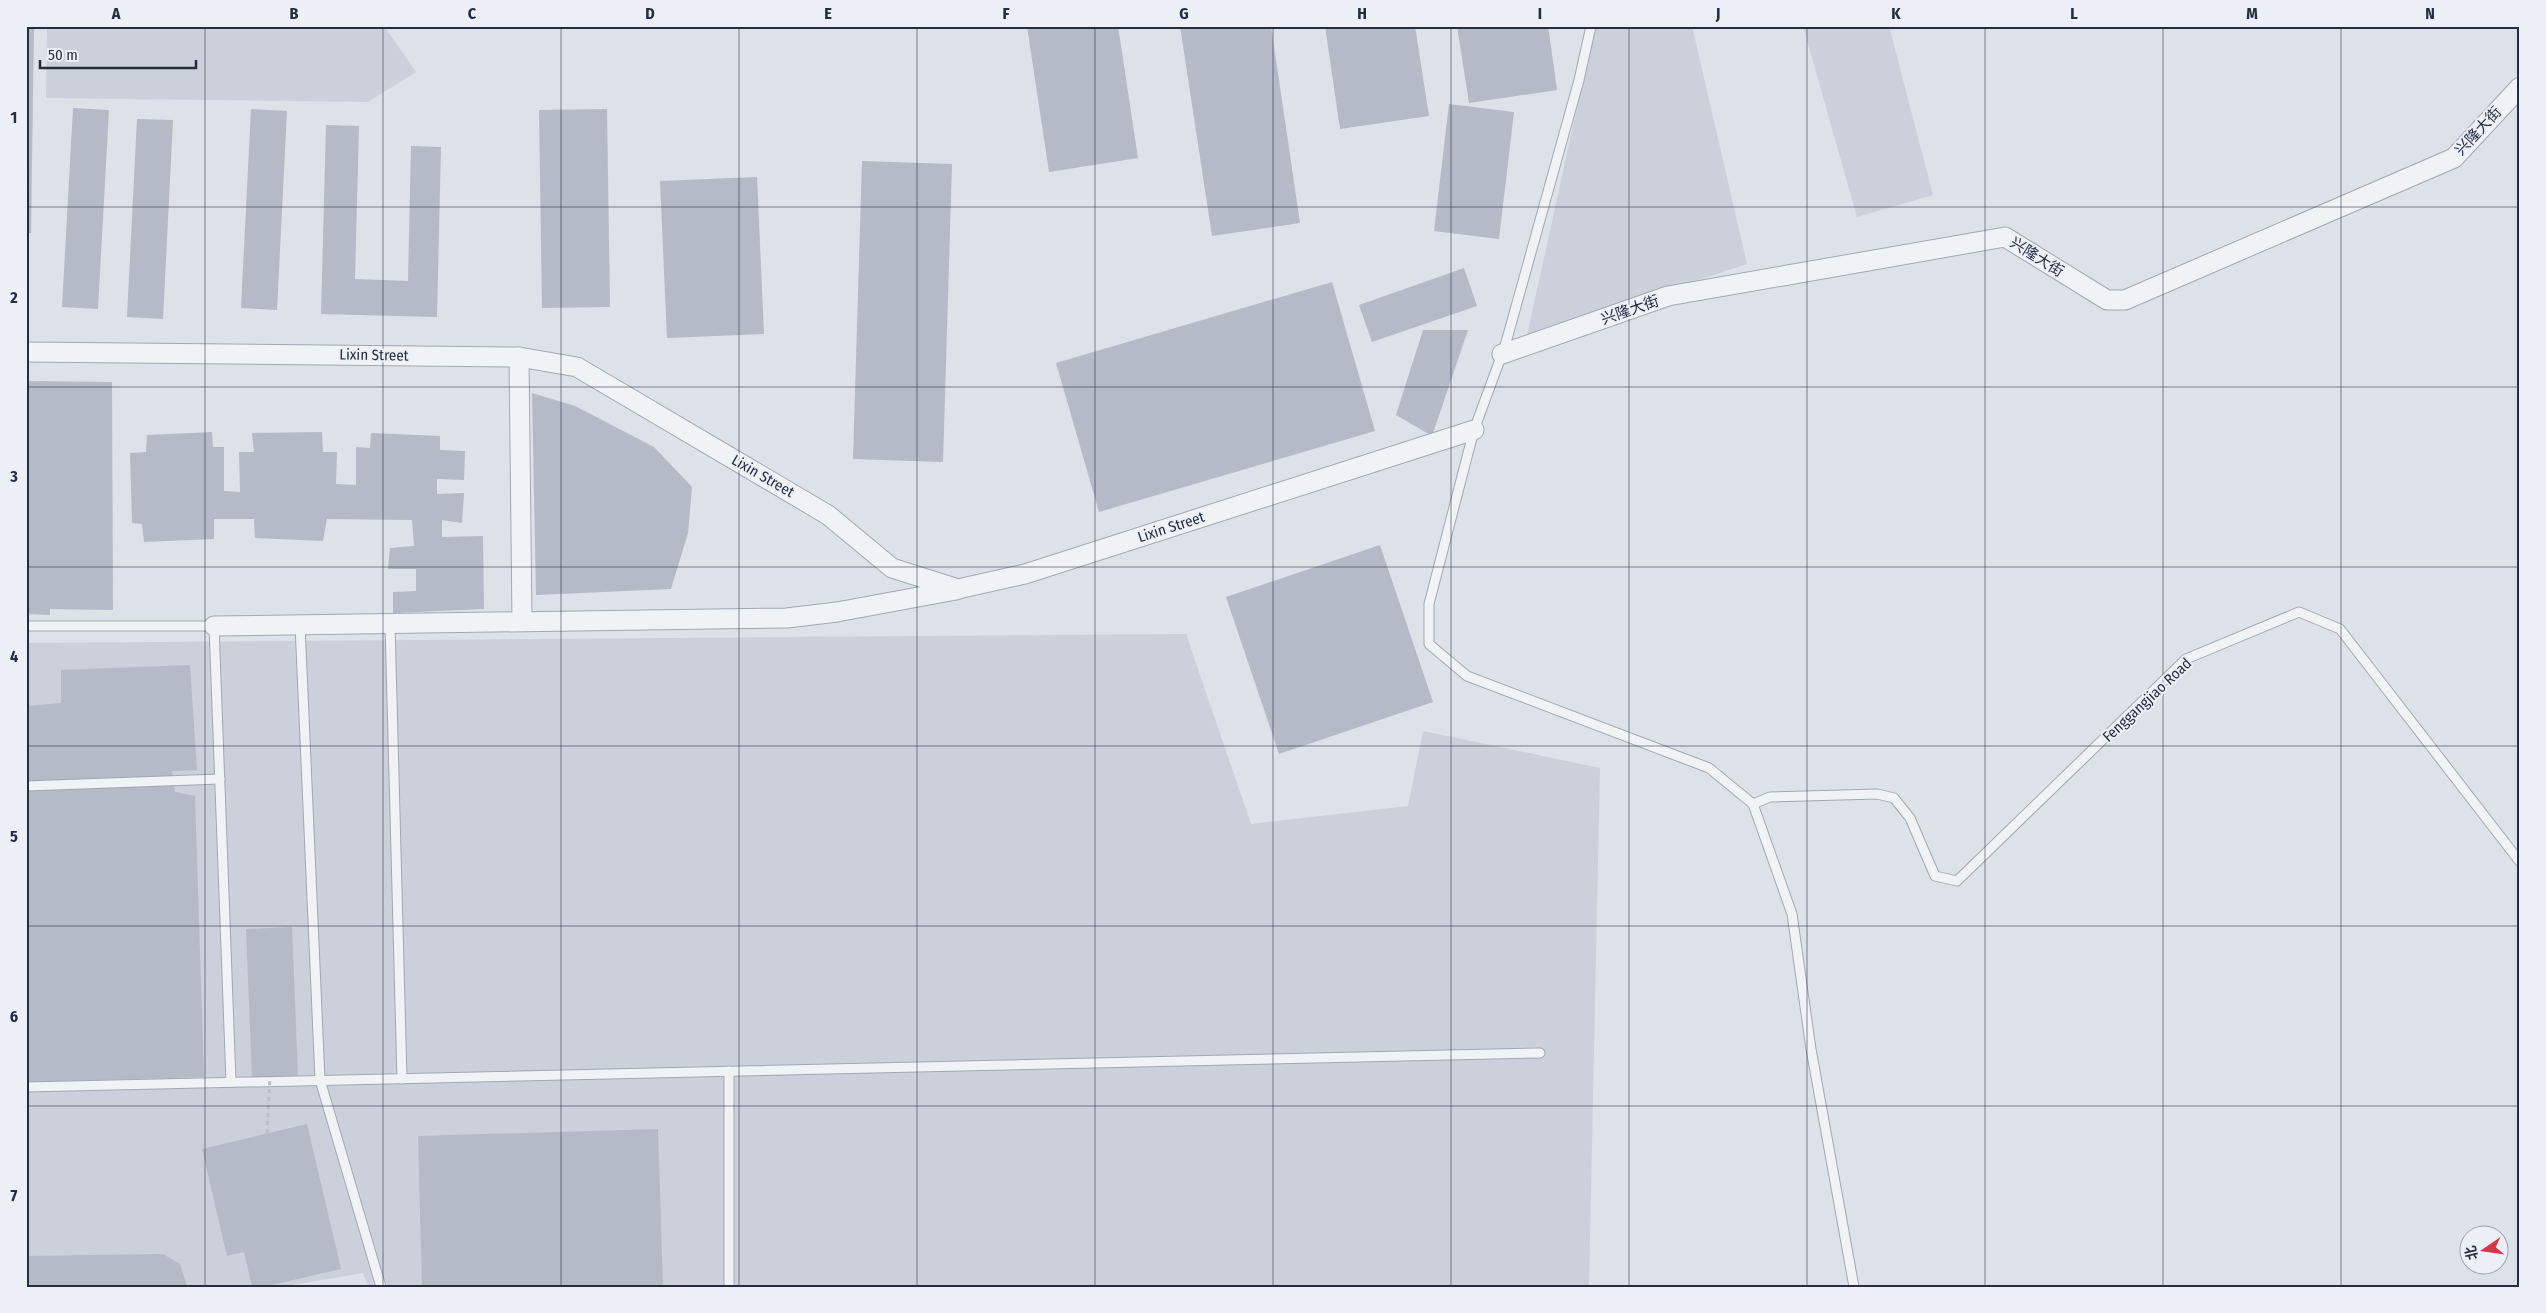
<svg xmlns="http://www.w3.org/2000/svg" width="2546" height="1313" font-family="'Fira Sans Condensed','Noto Sans SC',sans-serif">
<rect width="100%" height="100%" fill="#dde1e8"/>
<g fill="#cbd0db">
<path d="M47,26H384L416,72L368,102L46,98Z"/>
<path d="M1595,26H1692L1747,264L1527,335Z"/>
<path d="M1803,26H1889L1933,195L1857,217Z"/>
<path d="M1186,634L1251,824L1408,806L1423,731L1600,768L1589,1287H368L363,1273L281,1287H26V643Z"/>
</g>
<g fill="#b4bac6">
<path d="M26,26H34L31,233H26Z"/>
<path d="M1027,26H1118L1138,158L1049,172Z"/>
<path d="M1180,26H1271L1300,223L1212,236Z"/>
<path d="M1325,26H1415L1429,116L1340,129Z"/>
<path d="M1457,26H1548L1557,90L1469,103Z"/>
<path d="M1449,104L1514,112L1499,239L1434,231Z"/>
<path d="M73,108L109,110L98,309L62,307Z"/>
<path d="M251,109L287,111L277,310L241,308Z"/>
<path d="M607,109L610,307L542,308L539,110Z"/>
<path d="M137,119L173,120L163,319L127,317Z"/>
<path d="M326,125L359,126L355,279L408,281L411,146L441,147L437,317L321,314Z"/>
<path d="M862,161L952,164L943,462L853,459Z"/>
<path d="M757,177L764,334L667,338L660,181Z"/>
<path d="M1464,268L1477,306L1372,342L1359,305Z"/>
<path d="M1332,282L1375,431L1099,512L1056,363Z"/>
<path d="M1423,330H1468L1432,436L1396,415Z"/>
<path d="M26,381L112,382L113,610L50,609V615L26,614Z"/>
<path d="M532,393L575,406L654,447L692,487L688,533L671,589L536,595Z"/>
<path d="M212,432L213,447H224V491L240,492L239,452H254L252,433L322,432L323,452H337L336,484L356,485V447L370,448L371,433L440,436V450L465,451L464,480L437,479V494L464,493L462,523L442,520V537L483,536L484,609L393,613V592L416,591V569H388L390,548L414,546L412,520L327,519L323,541L255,538L254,519H214V539L144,542L142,524L132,523L130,453L146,452L147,435Z"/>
<path d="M1380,545L1433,702L1279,754L1226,597Z"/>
<path d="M190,665L197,770L172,771L175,792L195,796L204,1077L26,1082V706L61,703V670Z"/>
<path d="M292,927L298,1076L252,1078L246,929Z"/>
<path d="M307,1124L341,1269L263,1287H252L244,1252L227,1256L202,1149Z"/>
<path d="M658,1129L663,1287H422L418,1136Z"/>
<path d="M163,1254L180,1264L187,1287H26V1256Z"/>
</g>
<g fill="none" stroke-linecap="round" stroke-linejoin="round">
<g stroke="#a2a8b2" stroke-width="11">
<g id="lane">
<path d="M1591,26L1579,80L1505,346L1474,430L1445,542L1429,604V644L1467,676L1709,768L1753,804L1792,914L1811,1049L1854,1287"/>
<path d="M390,624L402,1079"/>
<path d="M300,625L320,1080L381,1287"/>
<path d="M26,626H214L231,1082"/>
<path d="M26,786L220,779"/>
<path d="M1753,804L1770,797L1877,794L1894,798L1910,818L1935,876L1957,881L2186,659L2299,612L2340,629L2520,862"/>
<path d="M729,1071V1287"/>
<path d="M26,1087L1540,1053"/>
</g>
</g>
<g stroke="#a2a8b2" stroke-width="21">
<g id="street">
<path d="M26,352L519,357L577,367L828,515L892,568L958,589L1025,574L1474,430"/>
<path d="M1502,354L1668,296L2005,237L2107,300H2125L2454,158L2520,87"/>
<path d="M519,357L522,621"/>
<path d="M214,626L787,618L837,612L956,590"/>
</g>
</g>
<use href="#lane" stroke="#f0f2f6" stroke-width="9"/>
<use href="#street" stroke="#f0f2f6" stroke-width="19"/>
<path stroke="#bbbfc7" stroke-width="3" stroke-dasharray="4 4" stroke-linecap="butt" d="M267,1133L270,1077"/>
</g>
<path fill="none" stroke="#252e40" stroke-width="1" stroke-opacity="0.55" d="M205,26V1287M383,26V1287M561,26V1287M739,26V1287M917,26V1287M1095,26V1287M1273,26V1287M1451,26V1287M1629,26V1287M1807,26V1287M1985,26V1287M2163,26V1287M2341,26V1287M26,207H2520M26,387H2520M26,567H2520M26,746H2520M26,926H2520M26,1106H2520"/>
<g text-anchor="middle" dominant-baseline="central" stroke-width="4" stroke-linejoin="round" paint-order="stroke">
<g font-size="15" fill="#252e40" stroke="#ecf0f6">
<text transform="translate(2478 131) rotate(-47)">兴隆大街</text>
<text transform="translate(2037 257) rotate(32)">兴隆大街</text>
<text transform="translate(1630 310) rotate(-19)">兴隆大街</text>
<text transform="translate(374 355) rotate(1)">Lixin Street</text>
<text transform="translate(763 476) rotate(30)">Lixin Street</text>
<text transform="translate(1171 527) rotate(-18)">Lixin Street</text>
<text transform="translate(2147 700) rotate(-43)">Fenggangjiao Road</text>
</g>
</g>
<rect width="2546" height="1313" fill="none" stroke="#ecf0f6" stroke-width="55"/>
<g transform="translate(2484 1250) rotate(257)"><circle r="24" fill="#ecf0f6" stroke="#9ca2ad"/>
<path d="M0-4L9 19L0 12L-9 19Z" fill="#db3449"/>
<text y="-8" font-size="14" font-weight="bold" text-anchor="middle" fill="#252e40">北</text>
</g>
<path d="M40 60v8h156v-8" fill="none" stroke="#252e40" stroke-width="2.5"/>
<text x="48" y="60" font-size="15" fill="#252e40" stroke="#ecf0f6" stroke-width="4" paint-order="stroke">50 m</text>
<rect x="28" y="28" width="2490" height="1258" fill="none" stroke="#252e40" stroke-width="2"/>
<g font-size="16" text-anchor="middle" font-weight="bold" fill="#252e40">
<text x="116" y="19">A</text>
<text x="294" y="19">B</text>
<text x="472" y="19">C</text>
<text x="650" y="19">D</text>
<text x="828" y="19">E</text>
<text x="1006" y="19">F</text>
<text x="1184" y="19">G</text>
<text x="1362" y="19">H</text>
<text x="1540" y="19">I</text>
<text x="1718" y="19">J</text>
<text x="1896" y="19">K</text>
<text x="2074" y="19">L</text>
<text x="2252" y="19">M</text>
<text x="2430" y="19">N</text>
<text x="14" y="123">1</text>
<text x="14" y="303">2</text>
<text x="14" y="482">3</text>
<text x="14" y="662">4</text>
<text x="14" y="842">5</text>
<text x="14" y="1022">6</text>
<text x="14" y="1201">7</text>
</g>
</svg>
